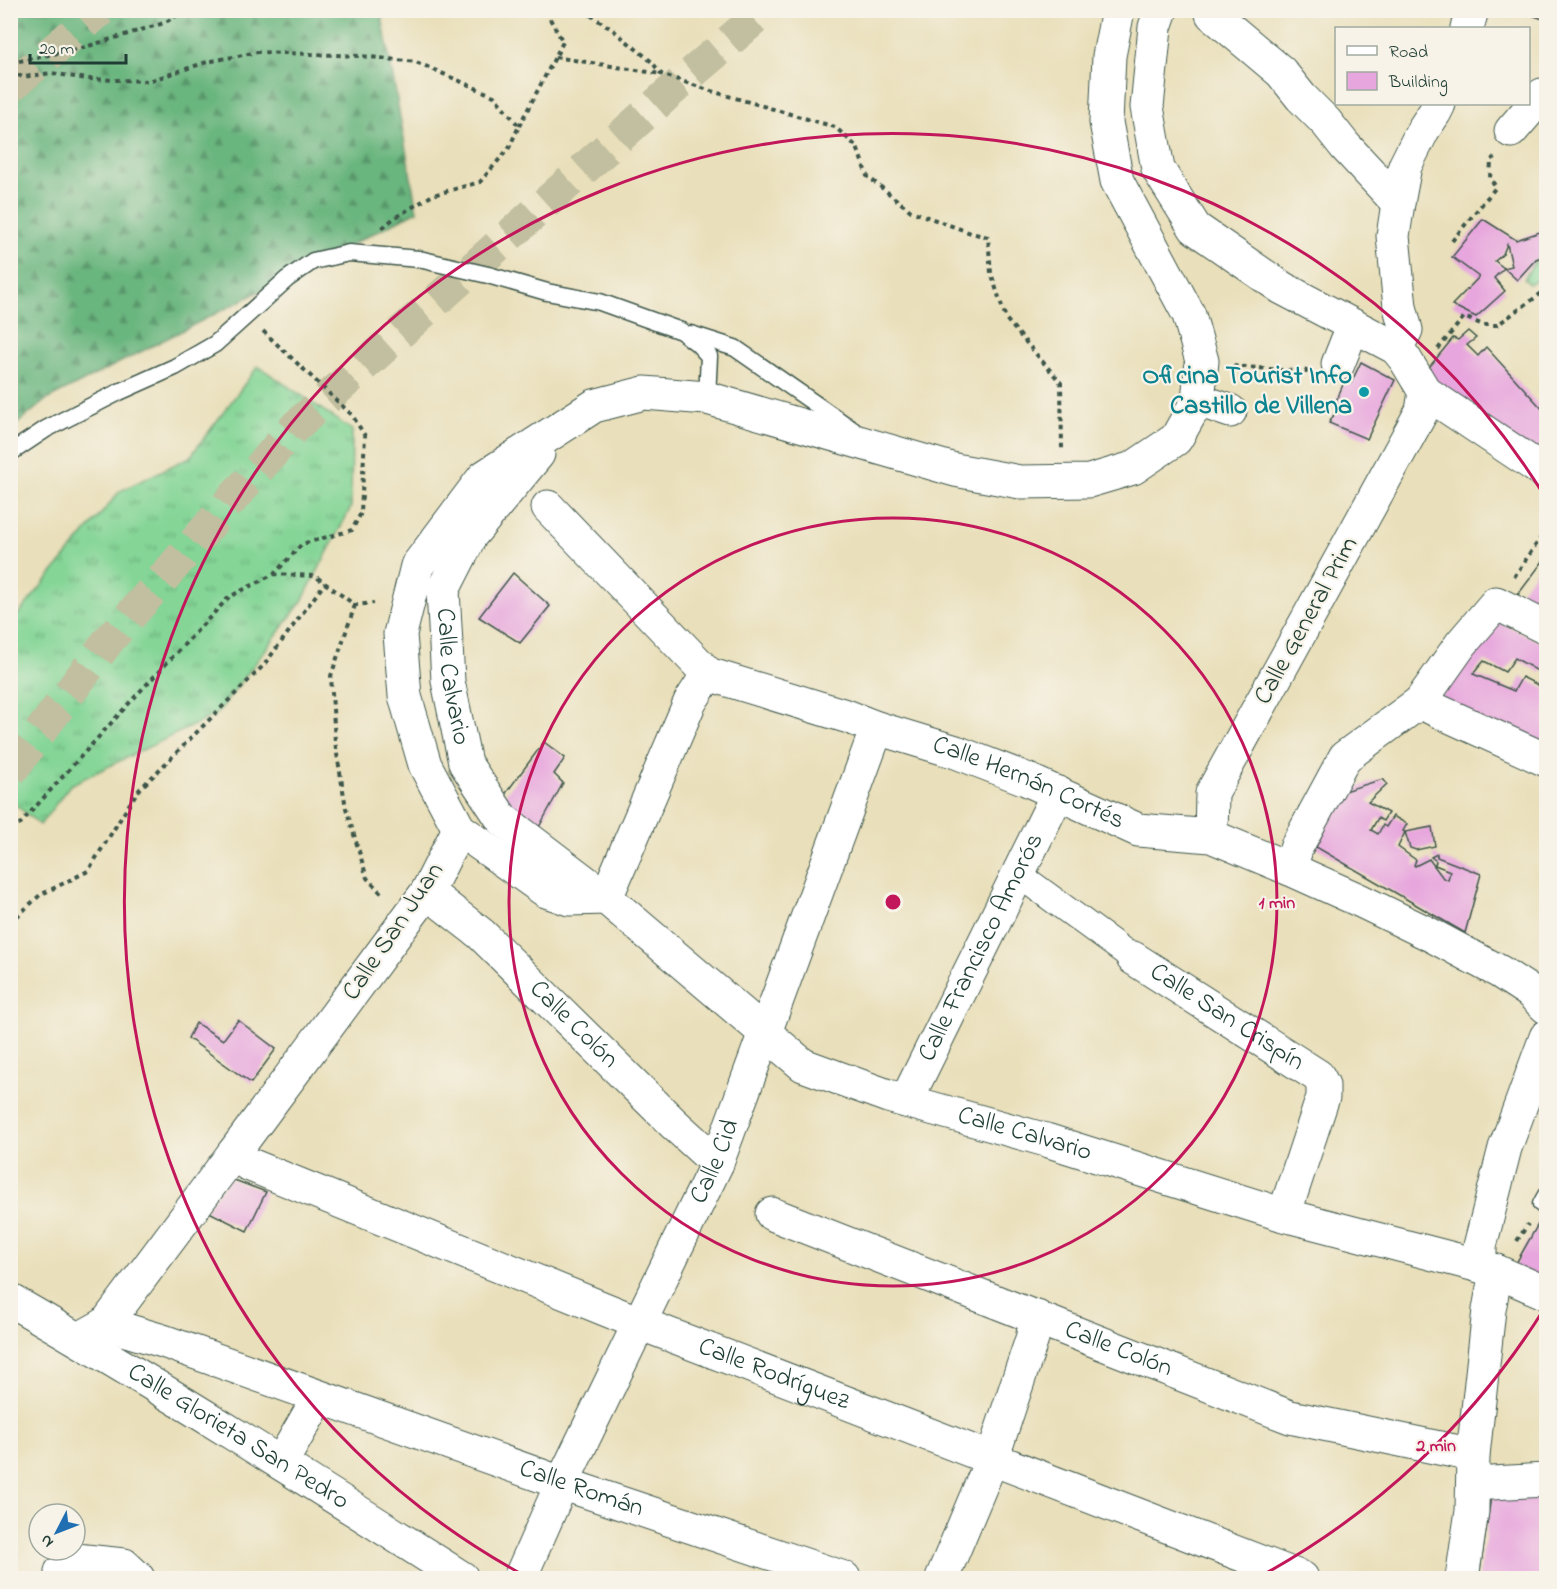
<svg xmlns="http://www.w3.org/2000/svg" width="1557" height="1589" font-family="'Indie Flower',sans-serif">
<defs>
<pattern id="grass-tufts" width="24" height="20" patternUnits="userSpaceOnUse" patternTransform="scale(1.5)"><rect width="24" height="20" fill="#84d596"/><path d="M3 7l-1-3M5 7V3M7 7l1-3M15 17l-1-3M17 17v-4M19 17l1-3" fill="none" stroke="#6bae7b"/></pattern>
<pattern id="forest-firs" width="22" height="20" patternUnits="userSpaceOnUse" patternTransform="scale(1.5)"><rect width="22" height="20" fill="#6bb67f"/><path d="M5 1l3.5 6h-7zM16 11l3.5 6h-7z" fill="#579569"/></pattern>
</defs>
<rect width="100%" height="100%" fill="#f7f3e8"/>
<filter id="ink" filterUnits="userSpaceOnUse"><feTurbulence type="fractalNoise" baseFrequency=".0167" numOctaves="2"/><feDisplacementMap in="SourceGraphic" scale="12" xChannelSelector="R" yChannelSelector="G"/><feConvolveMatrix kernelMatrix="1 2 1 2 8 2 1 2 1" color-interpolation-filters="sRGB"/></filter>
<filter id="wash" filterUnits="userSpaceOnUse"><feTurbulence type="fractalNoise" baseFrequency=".008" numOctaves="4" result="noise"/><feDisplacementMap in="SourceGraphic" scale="24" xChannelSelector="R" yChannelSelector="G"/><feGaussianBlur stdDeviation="1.35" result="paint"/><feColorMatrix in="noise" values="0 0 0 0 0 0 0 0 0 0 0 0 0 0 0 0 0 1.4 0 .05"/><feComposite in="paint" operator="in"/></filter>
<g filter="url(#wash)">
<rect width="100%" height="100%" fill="#e9dfba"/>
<g fill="url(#grass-tufts)" stroke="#528965" stroke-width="1.5">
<path d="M1546,258V277H1543L1529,284L1524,279L1536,259Z"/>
<path d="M258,366L352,430L351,507L302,601L217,714L70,785L40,825L11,801V623L120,491L190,457Z"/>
</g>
<path fill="url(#forest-firs)" stroke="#457a5a" stroke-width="1.5" d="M11,11H381L417,211L46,400L11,429Z"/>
<g id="blocks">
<g fill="#e7a6dd" fill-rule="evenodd">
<path d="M1529,10H1546V20L1528,14Z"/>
<path d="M1483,219L1516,240L1543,231L1546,248V256L1536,259L1517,280L1504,268L1494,278L1505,291L1476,317L1452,305L1479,277L1452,257ZM1507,244L1512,266L1504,268L1495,261L1503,254Z"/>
<path d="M1468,331L1476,338L1467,345L1478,356L1486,347L1546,413V461L1422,376L1453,338L1458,340Z"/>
<path d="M1361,362L1395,380L1367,439L1329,423L1340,405L1336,401L1345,380L1351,383Z"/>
<path d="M1546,557V622L1511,604Z"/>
<path d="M513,573L550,606L520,643L479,617Z"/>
<path d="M1496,620L1546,645V665H1545L1541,673L1515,658L1505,672L1484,661L1473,674L1514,691L1522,677L1546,689V751L1436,702Z"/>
<path d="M544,742L565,758L554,774L563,783L538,829L500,801Z"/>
<path d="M1383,779L1387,784L1368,802L1388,813L1383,821L1378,818L1371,830L1378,834L1383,825L1386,827L1393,816L1407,824L1403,831L1405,832L1398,847L1416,860L1414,865L1415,866L1429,859L1443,878L1448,880L1450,871L1435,865L1436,861L1431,857L1437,854V857L1481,874L1465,933L1316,847L1344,791Z"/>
<path d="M1432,827L1435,846L1416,850L1410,848L1405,832Z"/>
<path d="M238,1020L276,1049L251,1083L188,1038L196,1023L223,1040Z"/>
<path d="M229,1178L266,1192L247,1231L205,1210Z"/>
<path d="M1546,1210V1282L1514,1267Z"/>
<path d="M1546,1494V1578H1479L1491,1497Z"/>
</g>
</g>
</g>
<g filter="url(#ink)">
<use href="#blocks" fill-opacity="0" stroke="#3d5548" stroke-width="1.5"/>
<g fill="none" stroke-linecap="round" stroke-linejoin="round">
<g stroke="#c1bf9f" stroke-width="33" stroke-dasharray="33 16" stroke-linecap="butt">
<path d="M10,87L101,10"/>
<path d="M10,772L109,640L296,426L670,92L765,10"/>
</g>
<g stroke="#3d5548" stroke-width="19">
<g id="service">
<path d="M691,334L735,348L853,430"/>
<path d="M10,453L46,429L119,392L175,367L215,344L287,279L313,261L349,253L419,259L488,275L547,292L600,302L681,331L698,344L709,356L707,398"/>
<path d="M1541,1204L1546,1195"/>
</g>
</g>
<g stroke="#3d5548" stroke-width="28">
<path id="pedestrian" d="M1018,874L1133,958"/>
</g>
<g stroke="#3d5548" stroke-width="35">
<g id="minor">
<path d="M1161,10L1155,27L1147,107L1158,169L1195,228L1282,288L1396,348L1405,359L1425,392L1422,411L1212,793L1211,836"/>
<path d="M1214,10L1212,14L1281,72L1301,97L1326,122L1345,146L1398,203"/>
<path d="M1467,28L1472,10"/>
<path d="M1511,131L1542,95"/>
<path d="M1396,348L1406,330L1400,307L1393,236L1398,203L1405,166L1423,130L1435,112L1439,104"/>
<path d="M1338,364L1353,326"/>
<path d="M1425,392L1546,473"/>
<path d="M1198,400L1230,411"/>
<path id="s1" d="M538,454L471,535L443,590L448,681L465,763L502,819L606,898L803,1065L888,1096L1046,1140L1284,1215L1480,1266L1496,1271L1546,1293"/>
<path id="s2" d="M548,507L708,674L849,717L877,728L956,752L1026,779L1138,830L1211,836L1290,869L1361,901L1431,935L1500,972L1529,991L1546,1007"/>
<path d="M1420,702L1434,709L1546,760"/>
<path id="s3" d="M459,829L427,892L233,1154L248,1164L639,1323L1302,1578"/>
<path d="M1290,869L1297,846L1345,757L1420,702L1461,644L1496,603L1546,628"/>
<path id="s4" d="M427,892L481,934L673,1123L717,1163"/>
<path d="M606,898L569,899L546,891L459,829L425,765L405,696L400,634L417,566L484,477L594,406L644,393L707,398L955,470L1020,482L1089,481L1133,468L1176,439L1198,400L1202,361L1189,315L1117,181L1106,122L1109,56L1118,10"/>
<path d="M606,898L690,702L708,674"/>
<path id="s5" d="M1133,958L1318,1076L1323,1085V1097L1284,1215"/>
<path id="s6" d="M906,1101L1058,793"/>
<path id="s7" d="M772,1214L1290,1417L1473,1455"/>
<path d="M1480,1266V1246L1505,1148L1546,1037"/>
<path id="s8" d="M10,1300C163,1388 313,1483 462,1578"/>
<path d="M106,1324L233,1154"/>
<path id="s9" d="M79,1339L106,1324L163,1341L570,1486L844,1578"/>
<path d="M281,1463L319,1397"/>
<path d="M1473,1484L1546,1480"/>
<path d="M64,1578L61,1572L76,1560L124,1565L138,1578"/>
<path id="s10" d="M520,1578L562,1483L717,1163L877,728"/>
<path d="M942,1578L992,1459L1032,1339L1037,1317"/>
<path d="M1462,1578L1472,1511L1473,1455L1489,1310L1496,1271"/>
</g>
</g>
<g stroke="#3d5548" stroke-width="4" stroke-dasharray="4.5 4.5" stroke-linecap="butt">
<path d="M583,10L613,30L652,62L661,74L711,91L835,127L857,147L867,176L911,211L971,233L988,237L991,273L1006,319L1061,383L1062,449"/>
<path d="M555,57L661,74"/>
<path d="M10,63L82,48L164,23L186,10"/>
<path d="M10,70L22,77L52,73L87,79L149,81L207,62L258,52L361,56L416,62L494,96L519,126L509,148L480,182L433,195L394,218L379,231"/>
<path d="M519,126L563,42L545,10"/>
<path d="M1452,241L1496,187L1490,178L1491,161L1494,157"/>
<path d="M263,331L352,415L365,436L361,513L352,530L302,544L275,573"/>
<path d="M1438,349L1464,317L1483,325H1497L1546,290"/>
<path d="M1233,366L1306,372L1307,369"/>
<path d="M1514,577L1546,530"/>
<path d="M355,605L331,676L335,742L346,808L367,878L384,896"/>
<path d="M10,828L19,825L132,700L229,597L274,574L315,576L355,605L374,603"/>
<path d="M10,923L40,895L88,871L137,792L264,665L325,583"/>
<path d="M1517,1241L1528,1224"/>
</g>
<use href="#service" stroke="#fff" stroke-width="16"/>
<use href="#pedestrian" stroke="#fff" stroke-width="26"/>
<use href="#minor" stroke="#fff" stroke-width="33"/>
</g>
</g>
<g fill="none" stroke="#c2185b" stroke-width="3">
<circle cx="893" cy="902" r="384"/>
<path d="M1544 1309A768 768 0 0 1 1259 1577M527 1577A768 768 0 1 1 1544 495"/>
</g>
<circle fill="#0f9aa8" stroke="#f7f3e8" stroke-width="2" cx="1364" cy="392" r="6"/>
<g text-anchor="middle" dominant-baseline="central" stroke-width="4.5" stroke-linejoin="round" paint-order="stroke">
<g font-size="26" font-weight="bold" fill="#0d838f" stroke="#f7f3e8" text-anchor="end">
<text x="1352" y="377">Oficina Tourist Info<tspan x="1352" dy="30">Castillo de Villena</tspan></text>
</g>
<g font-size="26" fill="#1f3d34" stroke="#f7f3e8">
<text transform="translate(1307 621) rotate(-61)">Calle General Prim</text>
<text stroke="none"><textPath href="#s1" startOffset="254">Calle Calvario</textPath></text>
<text stroke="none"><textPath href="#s2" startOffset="570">Calle Hernán Cortés</textPath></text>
<text transform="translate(394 932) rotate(-56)">Calle San Juan</text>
<text stroke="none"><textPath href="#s6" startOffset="171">Calle Francisco Amorós</textPath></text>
<text stroke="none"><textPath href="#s5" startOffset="111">Calle San Crispín</textPath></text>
<text stroke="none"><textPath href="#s4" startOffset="198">Calle Colón</textPath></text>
<text stroke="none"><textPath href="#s1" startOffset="1030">Calle Calvario</textPath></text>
<text stroke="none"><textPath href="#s10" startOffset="460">Calle Cid</textPath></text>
<text stroke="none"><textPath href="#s7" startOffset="372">Calle Colón</textPath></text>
<text stroke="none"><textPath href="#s3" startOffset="981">Calle Rodríguez</textPath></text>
<text stroke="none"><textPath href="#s8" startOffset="266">Calle Glorieta San Pedro</textPath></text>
<text stroke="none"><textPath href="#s9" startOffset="534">Calle Román</textPath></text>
</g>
</g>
<circle cx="893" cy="902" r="9" fill="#c2185b" stroke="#f7f3e8" stroke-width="3"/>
<g font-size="18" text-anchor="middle" font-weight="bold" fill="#c2185b" stroke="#f7f3e8" stroke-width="4.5" stroke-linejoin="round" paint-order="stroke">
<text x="1277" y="908">1 min</text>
<text x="1436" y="1451">2 min</text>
</g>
<rect width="1557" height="1589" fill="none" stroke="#f7f3e8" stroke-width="36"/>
<rect x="1335" y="27" width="195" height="78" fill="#f7f3e8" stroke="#a1aaa0" stroke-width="1.5"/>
<rect x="1347" y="46" width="30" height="9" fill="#ffffff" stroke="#a1aaa0" stroke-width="1.5"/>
<text x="1389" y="57" font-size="18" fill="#1f3d34">Road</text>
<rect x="1347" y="72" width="30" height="18" fill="#e7a6dd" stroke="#a1aaa0" stroke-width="1.5"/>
<text x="1389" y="87" font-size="18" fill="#1f3d34">Building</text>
<g transform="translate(57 1532) rotate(228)"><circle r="28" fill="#f7f3e8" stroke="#a1aaa0" stroke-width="1.5"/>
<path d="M0-4.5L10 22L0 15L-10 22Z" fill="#1f6fb2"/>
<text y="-9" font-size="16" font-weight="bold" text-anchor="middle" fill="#1f3d34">N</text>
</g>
<path d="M30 54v9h96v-9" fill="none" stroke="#1f3d34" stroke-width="3"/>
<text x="39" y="54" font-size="18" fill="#1f3d34" stroke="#f7f3e8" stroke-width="4.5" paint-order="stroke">20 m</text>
</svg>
